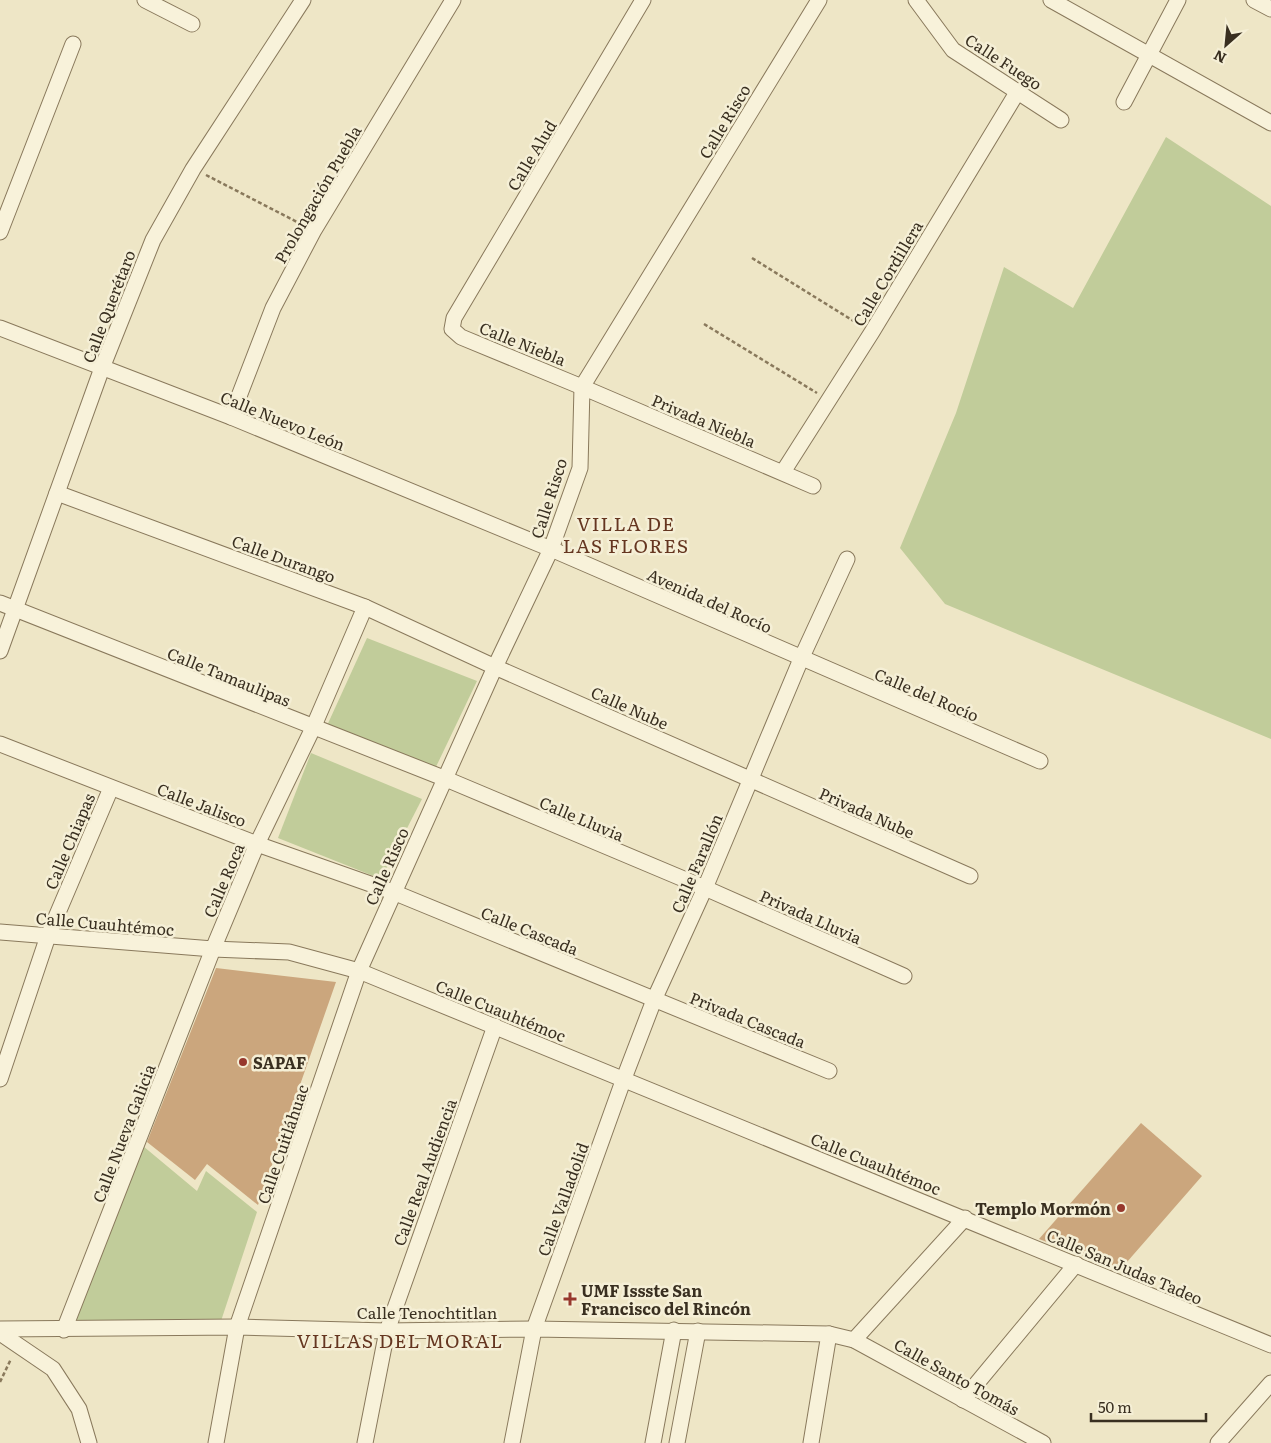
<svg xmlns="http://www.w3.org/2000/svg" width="1271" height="1443" font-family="Literata,serif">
<rect width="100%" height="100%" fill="#eee6c6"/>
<g fill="#c1cc9a">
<path d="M1166,137L1271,206V739L945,604L900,548L956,413L1004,267L1073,308Z"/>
<path d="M367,638L477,681L434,771L325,730Z"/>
<path d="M311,753L422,799L381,879L278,838Z"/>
<path d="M143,1146L197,1191L206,1171L257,1212L221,1321L72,1325Z"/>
</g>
<g fill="#cba67d">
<path d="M216,968L336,982L258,1205L207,1164L195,1180L147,1142Z"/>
<path d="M1141,1123L1202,1176L1120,1270L1039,1239Z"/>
</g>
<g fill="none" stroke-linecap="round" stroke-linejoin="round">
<g stroke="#89795c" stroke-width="17">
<g id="minor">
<path d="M145,0L192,24"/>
<path d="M643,0L454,318L452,329L461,337L582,387L813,486"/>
<path d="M916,0L953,50L1061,120"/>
<path d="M1051,0L1271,123"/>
<path d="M1254,0L1271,9"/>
<path d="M1124,102L1178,0"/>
<path d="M0,232L73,44"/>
<path d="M0,328L231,417L551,549L1040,761"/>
<path d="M231,417L273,308L314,230L453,0"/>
<path d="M783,472L872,332L1018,91"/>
<path d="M57,493L365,607L495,667L970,876"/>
<path d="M0,603L446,779L705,888L904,976"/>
<path d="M0,651L102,368L153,240L193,169L303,0"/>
<path d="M0,744L257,844L393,892L829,1071"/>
<path d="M0,932L213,949L289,952L359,971L1271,1345"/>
<path d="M0,1079L48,936L111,788"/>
<path d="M0,1329L237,1327L387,1331L534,1329L829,1334L854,1340L1043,1443"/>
<path d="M64,1330L213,949L257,844L313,728L365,607"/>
<path d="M0,1333L53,1369L79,1409L89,1443"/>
<path d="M854,1340L965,1218"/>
<path d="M963,1400L1076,1264"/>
<path d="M216,1443L237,1327L359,971L495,667L551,549L580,468L582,387L819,0"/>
<path d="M365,1443L387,1331L495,1026"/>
<path d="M512,1443L534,1329L623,1081L654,1000L705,888L801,659L847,559"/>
<path d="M653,1443L674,1330"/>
<path d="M677,1443L698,1331"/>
<path d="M811,1443L829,1334"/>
<path d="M1218,1443L1271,1383"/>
</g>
</g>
<g stroke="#89795c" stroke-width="2.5" stroke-dasharray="4 2.5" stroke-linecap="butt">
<path d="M206,175L301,224"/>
<path d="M752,258L860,325"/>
<path d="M704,324L817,393"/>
<path d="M0,1382L11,1359"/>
</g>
<use href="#minor" stroke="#f8f2da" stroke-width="15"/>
</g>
<g fill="#97382d" stroke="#f5efd6" stroke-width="2">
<circle cx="243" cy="1062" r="5"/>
<circle cx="1121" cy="1208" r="5"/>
<path d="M567.5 1291.5h5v5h5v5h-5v5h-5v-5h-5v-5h5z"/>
</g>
<g text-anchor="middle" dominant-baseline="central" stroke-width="5" stroke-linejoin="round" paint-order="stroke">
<g font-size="16" fill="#392f20" stroke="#f5efd6">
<text transform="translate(1004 61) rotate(33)">Calle Fuego</text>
<text transform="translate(724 121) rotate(-59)">Calle Risco</text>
<text transform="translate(531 155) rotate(-59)">Calle Alud</text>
<text transform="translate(317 194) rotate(-60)">Prolongación Puebla</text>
<text transform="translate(887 273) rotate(-59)">Calle Cordillera</text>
<text transform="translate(108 306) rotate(-69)">Calle Querétaro</text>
<text transform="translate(523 343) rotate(22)">Calle Niebla</text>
<text transform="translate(283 420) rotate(22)">Calle Nuevo León</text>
<text transform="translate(704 420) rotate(23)">Privada Niebla</text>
<text transform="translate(548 498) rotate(-72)">Calle Risco</text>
<text transform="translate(284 558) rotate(20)">Calle Durango</text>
<text transform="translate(710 600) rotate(24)">Avenida del Rocío</text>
<text transform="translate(229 676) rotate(22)">Calle Tamaulipas</text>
<text transform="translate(927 694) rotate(23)">Calle del Rocío</text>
<text transform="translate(630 707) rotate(24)">Calle Nube</text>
<text transform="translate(202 804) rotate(21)">Calle Jalisco</text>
<text transform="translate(867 812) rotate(24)">Privada Nube</text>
<text transform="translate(582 818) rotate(23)">Calle Lluvia</text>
<text transform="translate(69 841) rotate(-67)">Calle Chiapas</text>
<text transform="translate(696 863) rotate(-67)">Calle Farallón</text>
<text transform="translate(386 866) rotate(-66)">Calle Risco</text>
<text transform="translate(223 880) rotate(-67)">Calle Roca</text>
<text transform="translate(811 916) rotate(24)">Privada Lluvia</text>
<text transform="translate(105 923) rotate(5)">Calle Cuauhtémoc</text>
<text transform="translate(530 930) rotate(22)">Calle Cascada</text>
<text transform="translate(501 1010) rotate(22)">Calle Cuauhtémoc</text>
<text transform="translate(748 1019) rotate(22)">Privada Cascada</text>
<text transform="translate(123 1133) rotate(-69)">Calle Nueva Galicia</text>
<text transform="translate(282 1144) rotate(-71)">Calle Cuitláhuac</text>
<text transform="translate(876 1163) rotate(22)">Calle Cuauhtémoc</text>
<text transform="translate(424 1172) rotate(-70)">Calle Real Audiencia</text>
<text transform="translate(562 1199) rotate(-70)">Calle Valladolid</text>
<text transform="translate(1125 1266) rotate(23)">Calle San Judas Tadeo</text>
<text x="427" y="1312">Calle Tenochtitlan</text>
<text transform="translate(957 1376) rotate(29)">Calle Santo Tomás</text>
</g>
<g font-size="16" font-weight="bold" fill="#392f20" stroke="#f5efd6" text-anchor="start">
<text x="253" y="1062">SAPAF</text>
<text x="1111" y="1208" text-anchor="end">Templo Mormón</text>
<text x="581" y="1290">UMF Issste San<tspan x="581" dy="18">Francisco del Rincón</tspan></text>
</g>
<g font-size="19" letter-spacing="1" fill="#653620" stroke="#f5efd6">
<text x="626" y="523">VILLA DE<tspan x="626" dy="22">LAS FLORES</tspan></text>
<text x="400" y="1340">VILLAS DEL MORAL</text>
</g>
</g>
<g transform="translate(1226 45) rotate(207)" stroke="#f5efd6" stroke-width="4" paint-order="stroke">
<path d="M0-4L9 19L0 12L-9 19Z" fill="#392f20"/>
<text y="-8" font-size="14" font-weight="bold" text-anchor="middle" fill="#392f20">N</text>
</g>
<path d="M1091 1413v8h115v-8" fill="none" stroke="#392f20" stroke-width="2.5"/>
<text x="1098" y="1413" font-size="15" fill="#392f20" stroke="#f5efd6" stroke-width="4" paint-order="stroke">50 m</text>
</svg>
